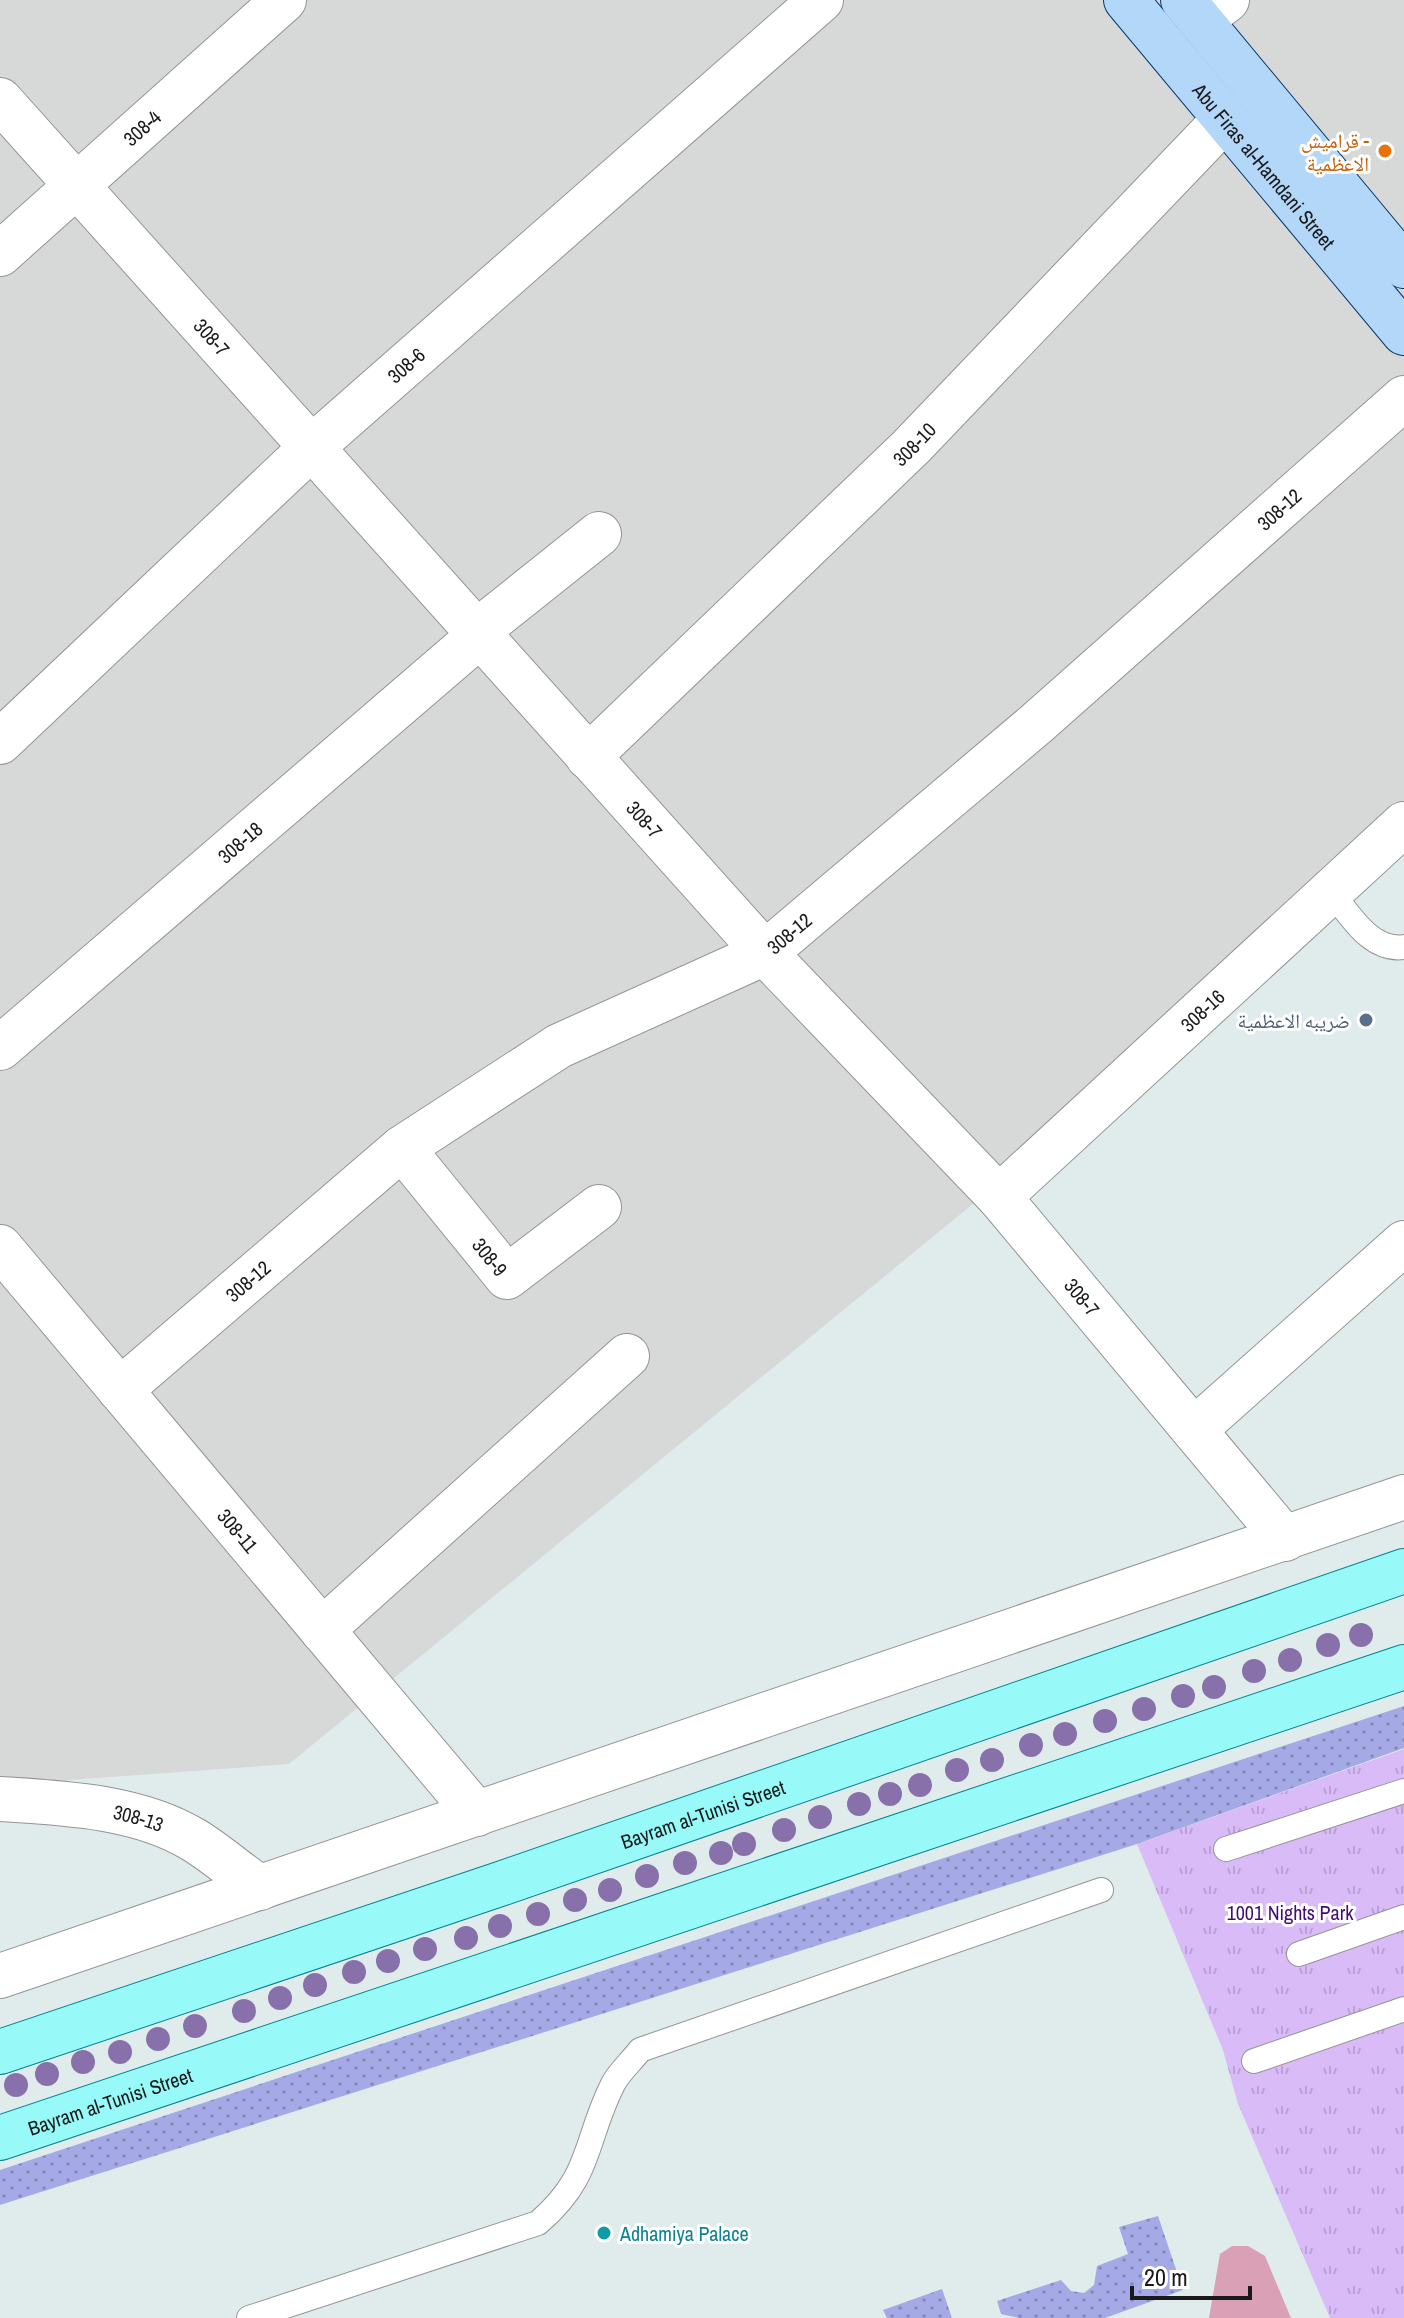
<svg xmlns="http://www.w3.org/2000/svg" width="1404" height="2318" font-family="'Archivo Narrow','Noto Naskh Arabic',sans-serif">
<defs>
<pattern id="grass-dots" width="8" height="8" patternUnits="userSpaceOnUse" patternTransform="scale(2)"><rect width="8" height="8" fill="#a5aae7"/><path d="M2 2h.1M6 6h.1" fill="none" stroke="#868aba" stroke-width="1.8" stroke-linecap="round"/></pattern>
<pattern id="park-tufts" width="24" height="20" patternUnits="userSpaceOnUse" patternTransform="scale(2)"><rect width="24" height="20" fill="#d9bbf8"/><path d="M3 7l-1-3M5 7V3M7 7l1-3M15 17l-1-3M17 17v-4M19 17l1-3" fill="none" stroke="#baa0d4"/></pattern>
</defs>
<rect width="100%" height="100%" fill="#e0ebec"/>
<path fill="#d7d8d8" d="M0,0H1404V851L289,1764L0,1785Z"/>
<g fill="url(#grass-dots)">
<path d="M1404,1706V1748L1137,1844L0,2205V2170Z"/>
<path d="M1158,2216L1183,2290L1105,2318H1019L1001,2314L997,2301L1061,2280L1071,2291L1084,2293L1094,2285L1097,2266L1128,2254L1119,2227Z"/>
<path d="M942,2289L952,2318H887L883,2310Z"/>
</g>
<path fill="url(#park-tufts)" d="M1404,1749V2318H1330L1238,2104L1223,2050L1137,1844Z"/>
<path fill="#daa0b5" d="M1232,2246H1248L1265,2256L1291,2318H1209L1220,2254Z"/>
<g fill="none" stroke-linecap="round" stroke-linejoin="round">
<g stroke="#949494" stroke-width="26">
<g id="lane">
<path d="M1332,893C1350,915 1371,952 1404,947"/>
<path d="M1226,1849L1404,1791"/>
<path d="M1299,1954L1404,1917"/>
<path d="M1254,2061L1404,2009"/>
<path d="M249,2318L538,2223C593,2176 584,2141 613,2084C619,2072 632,2061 640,2050L1101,1890"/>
</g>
</g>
<g stroke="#949494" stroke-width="46">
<g id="street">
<path d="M1200,20L1227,0"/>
<path id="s1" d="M0,100L765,953L999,1197L1285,1539"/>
<path id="s2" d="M0,254L284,0"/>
<path d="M475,633L599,534"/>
<path id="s3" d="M0,742L312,447L821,0"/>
<path id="s4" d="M588,757L911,447L1225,119"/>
<path id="s5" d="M0,1048L479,636"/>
<path id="s6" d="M402,1148L507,1277L599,1207"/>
<path id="s7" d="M999,1197L1404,824"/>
<path id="s8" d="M0,1247L477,1814"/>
<path id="s9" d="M120,1390L402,1148L559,1046L765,953L1036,724L1404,398"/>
<path d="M1194,1430L1404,1243"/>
<path d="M322,1630L627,1356"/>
<path id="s10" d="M0,1799C64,1803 138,1806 194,1840C217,1854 238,1873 260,1888"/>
<path d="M0,1976L1404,1497"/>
</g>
</g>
<g stroke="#06376d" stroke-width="46">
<g id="secondary">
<path id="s11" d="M1126,0L1404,333"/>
<path d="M1183,0L1404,266"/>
</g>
</g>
<g stroke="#03838e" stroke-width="46">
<g id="primary">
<path id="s12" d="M0,2052L500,1884L1404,1571"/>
<path id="s13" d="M0,2138L1404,1667"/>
</g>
</g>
<use href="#lane" stroke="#fff" stroke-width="24"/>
<use href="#street" stroke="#fff" stroke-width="44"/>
<use href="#secondary" stroke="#b2d7f8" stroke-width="44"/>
<use href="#primary" stroke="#97faf8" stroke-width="44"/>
</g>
<g fill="#8871aa">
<circle cx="1361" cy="1635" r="12"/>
<circle cx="1328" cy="1645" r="12"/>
<circle cx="1290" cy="1660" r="12"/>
<circle cx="1254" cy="1671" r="12"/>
<circle cx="1214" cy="1687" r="12"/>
<circle cx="1183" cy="1696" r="12"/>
<circle cx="1144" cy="1709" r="12"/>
<circle cx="1105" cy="1721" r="12"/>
<circle cx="1065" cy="1734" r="12"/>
<circle cx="1031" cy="1745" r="12"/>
<circle cx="992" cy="1760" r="12"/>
<circle cx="957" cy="1770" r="12"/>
<circle cx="920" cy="1785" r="12"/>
<circle cx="890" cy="1794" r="12"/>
<circle cx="859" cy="1804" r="12"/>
<circle cx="820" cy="1817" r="12"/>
<circle cx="784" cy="1830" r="12"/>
<circle cx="744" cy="1844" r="12"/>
<circle cx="721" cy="1853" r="12"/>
<circle cx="685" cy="1863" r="12"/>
<circle cx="647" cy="1876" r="12"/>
<circle cx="610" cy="1890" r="12"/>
<circle cx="575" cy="1900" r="12"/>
<circle cx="538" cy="1914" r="12"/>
<circle cx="500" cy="1926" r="12"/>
<circle cx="466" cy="1938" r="12"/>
<circle cx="425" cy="1949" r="12"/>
<circle cx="388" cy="1961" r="12"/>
<circle cx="354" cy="1972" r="12"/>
<circle cx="315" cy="1985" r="12"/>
<circle cx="280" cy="1998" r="12"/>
<circle cx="244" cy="2011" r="12"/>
<circle cx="195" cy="2026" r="12"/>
<circle cx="158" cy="2039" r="12"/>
<circle cx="120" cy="2052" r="12"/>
<circle cx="83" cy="2062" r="12"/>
<circle cx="47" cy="2074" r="12"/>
<circle cx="16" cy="2085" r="12"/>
</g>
<circle fill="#e8710a" stroke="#fff" stroke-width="3" cx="1385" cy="151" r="8"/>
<circle fill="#5c6f8a" stroke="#fff" stroke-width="3" cx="1366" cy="1020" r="8"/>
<circle fill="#0f9aa8" stroke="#fff" stroke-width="3" cx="604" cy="2233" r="8"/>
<g text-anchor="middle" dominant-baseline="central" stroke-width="6" stroke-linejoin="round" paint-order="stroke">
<g font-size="20" fill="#1a1a1a" stroke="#fff">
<text stroke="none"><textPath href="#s2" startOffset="190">308-4</textPath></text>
<text stroke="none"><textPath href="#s11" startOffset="216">Abu Firas al-Hamdani Street</textPath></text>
<text stroke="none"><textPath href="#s1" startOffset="318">308-7</textPath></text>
<text stroke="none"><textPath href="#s3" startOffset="554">308-6</textPath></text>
<text stroke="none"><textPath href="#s4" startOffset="452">308-10</textPath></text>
<text stroke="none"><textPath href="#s9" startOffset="1464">308-12</textPath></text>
<text stroke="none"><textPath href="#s1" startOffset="966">308-7</textPath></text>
<text stroke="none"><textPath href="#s5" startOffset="316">308-18</textPath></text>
<text stroke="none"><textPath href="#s9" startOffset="816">308-12</textPath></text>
<text stroke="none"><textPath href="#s7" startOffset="276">308-16</textPath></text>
<text stroke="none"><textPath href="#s6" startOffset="140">308-9</textPath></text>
<text stroke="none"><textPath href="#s9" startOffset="168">308-12</textPath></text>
<text stroke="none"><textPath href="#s1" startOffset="1614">308-7</textPath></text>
<text stroke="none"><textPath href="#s8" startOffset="370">308-11</textPath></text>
<text stroke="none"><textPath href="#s12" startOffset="742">Bayram al-Tunisi Street</textPath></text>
<text stroke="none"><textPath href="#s10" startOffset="140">308-13</textPath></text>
<text stroke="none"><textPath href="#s13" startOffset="116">Bayram al-Tunisi Street</textPath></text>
</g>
<g font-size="20" fill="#c56008" stroke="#fff" text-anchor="end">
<text x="1369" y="140">قراميش -<tspan x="1369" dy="23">الاعظمية</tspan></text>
</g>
<g font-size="20" fill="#4e5e75" stroke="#fff" text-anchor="end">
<text x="1350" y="1020">ضريبه الاعظمية</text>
</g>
<g font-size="20" fill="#400d74" stroke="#fff">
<text x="1290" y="1912">1001 Nights Park</text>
</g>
<g font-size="20" fill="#0d838f" stroke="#fff" text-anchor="start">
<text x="620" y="2233">Adhamiya Palace</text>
</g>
</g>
<path d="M1132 2286v12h118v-12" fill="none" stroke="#1a1a1a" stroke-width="4"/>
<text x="1144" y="2286" font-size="24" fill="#1a1a1a" stroke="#ffffff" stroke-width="6" paint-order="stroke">20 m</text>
</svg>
